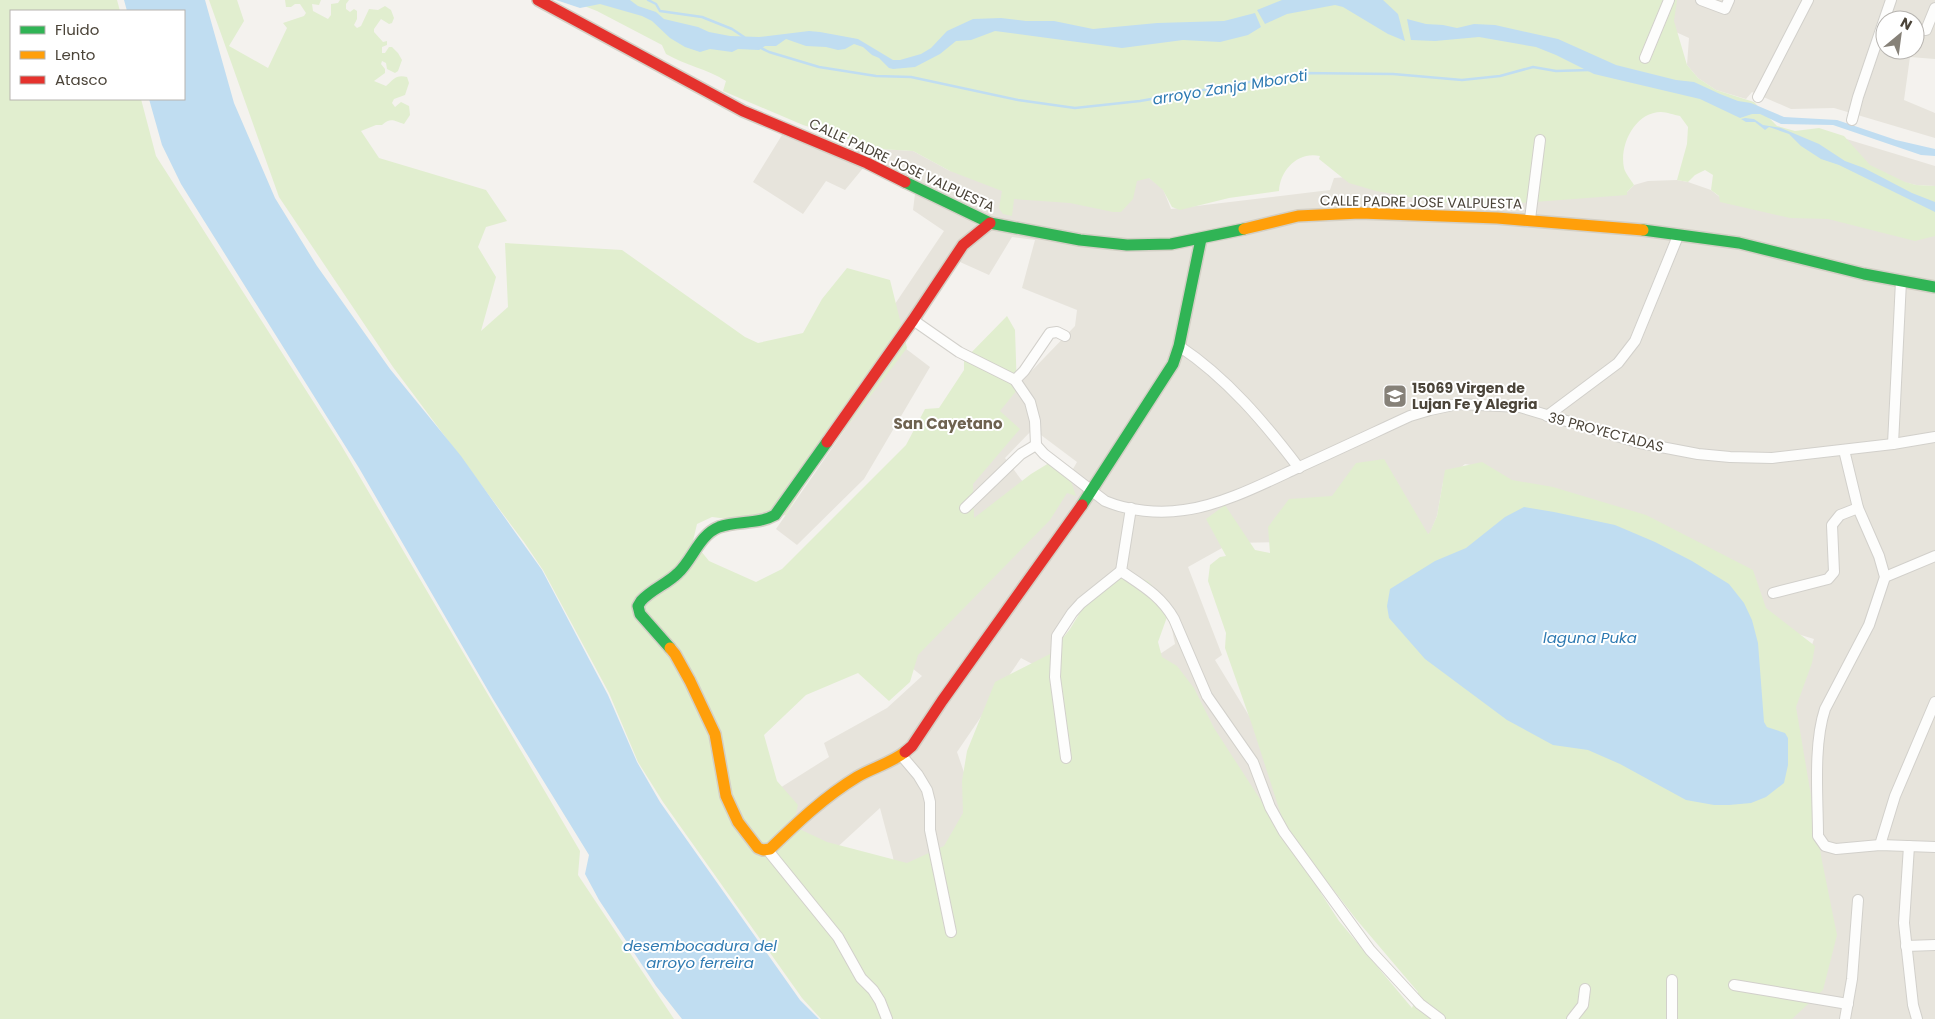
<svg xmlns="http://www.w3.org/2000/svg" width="1935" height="1019" font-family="Poppins,sans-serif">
<rect width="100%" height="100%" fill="#f4f2ee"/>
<g fill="#e7e4dc" fill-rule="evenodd">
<path d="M1560,0H1935V59L1910,57L1904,100L1935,113V138L1834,108L1791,109L1752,92L1746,99L1716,90L1698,78L1687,65L1689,38L1632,12ZM1885,20H1915V50H1885Z"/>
<path d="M782,135L852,161L862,144L880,149L913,151L950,171L1135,178L1148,177L1163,189L1171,209L1330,190L1334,178L1348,177L1510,189L1627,192L1634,185L1648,181L1677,180L1688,182L1711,190L1722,199L1827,218L1935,231V1019H1543L1779,708L1803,670L1814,639L1752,620L1531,489L1482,467L1465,464L1443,482L1437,516L1430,533L1417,540L1231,543L1188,567L1222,655L1215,660L1251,719L1358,861L1297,913L1151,660L1175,644L1169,615L1085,602L1067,628L1064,635V649L1038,667L1021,658L957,752L969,787L986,986L912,1000L893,857L880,808L820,863L764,798L829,757L824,743L887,708L922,676L881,643L1038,530L1077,462L1033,429L1005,458L1023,482L935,567L991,413L1075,326L1077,310L1022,288L1035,240L1012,237L989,275L960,262L901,345L930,367L864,479L797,545L776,529L875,386L852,368L944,231L913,210L915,194L864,167L845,190L826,181L803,214L753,182Z"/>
<path d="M1843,138L1935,166V186L1916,185L1894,180L1869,167Z"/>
</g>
<g fill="#e1eecf">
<path d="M0,0H117L120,11H11V99H141L156,156L341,445L580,851L578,875L674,1019H0Z"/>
<path d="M209,0H237L244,21L229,46L268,68L287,28L283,23L304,16L306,13L300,4H295L291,7H286L285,0H321L319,5L312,4L313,11L328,19L331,15V4L338,3L340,0H349L346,4V9L350,12L354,9L357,11V19L354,25L357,28L361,26L369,9L378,10L385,6L391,10L394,18L392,23L389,24L381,19L374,29V32L383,42L387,41V45L382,47V53H385L389,47H392L398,53L402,60L398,71L395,73L387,69L386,63L382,61L381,64L385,69V73L374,81L386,86C393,80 396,74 407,77L409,83L405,95L394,99L392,103L395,107L401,102L409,106L410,115L404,124C394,121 391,117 382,125H376L361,131L379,158L486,190L507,221L486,227L478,247L496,277L481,331L508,307L505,243L622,250L745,337L758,343L803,333L822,299L847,268L890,280L907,348L811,474L786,515L745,521L712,517L697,524L693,541L709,561L756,582L782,569L906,445L925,409L939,408L964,370V360L1007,316L1015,330L1017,390L1000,411L1020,429L973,484L974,518L1031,474L1049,463L1070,478L1076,496L1067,493L1050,520L918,655L910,682L889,701L858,673L806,695L764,735L777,781L798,805L793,826L827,842L907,863L944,846L963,813L962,781L967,751L995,682L1050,654L1070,629L1092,593L1126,573L1148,581L1171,606L1158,642L1162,657L1177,666L1194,688L1214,728L1339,921L1412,1008L1418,992L1356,919L1285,827L1252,725L1225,648L1226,633L1208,581L1210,565L1220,557L1226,556L1206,519L1225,505L1255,550L1270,553L1268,527L1289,499L1332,496L1356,463L1384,459L1428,534L1430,532L1437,516L1445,470L1482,462L1512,480L1553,487L1646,515L1753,570L1766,608L1815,646L1812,663L1796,707L1822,861L1837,935L1823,990L1792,1019H821L802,998L663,802L638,762L609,693L543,570L524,542L393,367L279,197Z"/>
<path d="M569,0H1677L1674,21L1687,65L1698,78L1716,90L1754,102L1777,126L1795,131L1819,128L1844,136L1870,165L1905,182L1916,185L1935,186V236L1915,241L1828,219L1790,218L1720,202L1719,196L1711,190L1713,175L1705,170L1695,175L1688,182L1677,180L1687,144L1688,127L1680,116C1674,115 1667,112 1661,112C1635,112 1619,145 1624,168C1625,173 1631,180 1634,185L1627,192V195L1507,204L1437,202L1376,191L1349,183L1319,159L1320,156C1298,151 1280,170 1279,191L1229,198L1180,210L1172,207L1163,190L1149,178L1137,181L1133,199L1121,212H1113L1070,203L1014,199L1012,216L1003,214L999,208L1002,191L950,171L913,151L880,149L803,125L723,91L726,81C707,69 685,65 666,54L662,45L597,11Z"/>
</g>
<g fill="#c0ddf1">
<path d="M124,0H205L234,103L275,198L317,266L390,369L461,456L542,570L608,695L637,762L660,802L800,1000L819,1019H682L656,986L599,900L585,874L589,855L493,699L359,468L181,184L162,145L149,99H184V11H127Z"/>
<path d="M556,0H630L638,6L656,12L664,19L698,27L709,32L730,36L759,37L809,31L820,32L858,39L893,60H900L921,54L931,48L947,31L973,19L1001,18L1026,21H1054L1093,29L1157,23L1224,21L1255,13L1261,27L1248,35L1220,42L1183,40L1122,48L995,31L971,40L956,41L940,54L915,67L893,69L889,68L879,58L872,55L863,47L854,44L845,49L838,50L826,47L806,46L786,39L776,46H765L759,50L738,49L732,52L710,49L700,52L685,47L670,38L652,21L642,16L600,4L580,8Z"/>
<path d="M1282,0H1383L1398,14L1405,41L1388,34L1343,7L1335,5L1287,14L1265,24L1257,10Z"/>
<path d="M1407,19L1426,24L1443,25L1457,28L1474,24L1495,25L1558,39L1616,65L1676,80L1694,82L1720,94L1738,101L1751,103L1784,117L1837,120L1896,140L1935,149V156L1921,155L1833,125L1781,124L1760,114H1752L1740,118L1700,99L1594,74L1556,55L1536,47L1479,37L1435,41L1411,40Z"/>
<path d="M1745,118L1754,119L1763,125L1781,128L1819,144L1845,161L1864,168L1912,193L1935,202V212L1839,165L1821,159L1801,146L1789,134L1769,127L1765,130L1755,122H1746L1741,119Z"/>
<path d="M1524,507L1554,512L1615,525L1655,542L1692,561L1729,584L1744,603L1752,620L1758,643L1764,722L1767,727L1785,733L1788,738V765L1784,783L1766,797L1751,803L1729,805H1714L1686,800L1620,764L1588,750L1553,745L1507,720L1425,659L1389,618L1387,606L1390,589L1435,561L1466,548L1505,517Z"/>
</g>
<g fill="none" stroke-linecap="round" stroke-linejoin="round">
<g stroke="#c0ddf1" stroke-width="2.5">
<path d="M648,0L656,4L660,11L702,17L732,29L744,37"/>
<path d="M759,47L769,52L819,67L876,76L911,77L1018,100L1075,108L1140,101L1300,73L1393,74L1462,80L1500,76L1533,67L1556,71L1589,70"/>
</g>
<g stroke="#d2d0cb" stroke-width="12">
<g id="street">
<path d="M1701,0L1725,9L1729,0"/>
<path d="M1926,30L1935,8"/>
<path d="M1645,58L1669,0"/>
<path d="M1758,97L1808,0"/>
<path d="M1852,120L1858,97L1891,0"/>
<path d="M1530,219L1540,140"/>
<path d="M913,320L959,352L1015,380L1030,402L1035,421L1036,445"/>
<path d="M1179,346C1227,378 1264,422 1299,468"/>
<path d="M1015,380L1024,371L1050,333L1057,332L1065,336"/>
<path d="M1547,416L1618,363L1635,341L1678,236"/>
<path d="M1893,444L1901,281"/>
<path d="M1844,450L1858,508L1879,556L1885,577L1869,625L1825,709C1813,745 1818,798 1818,836L1825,846L1836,849L1880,845L1935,847"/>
<path d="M965,508L1021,454L1036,445L1044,454L1105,501C1129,511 1159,514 1184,510C1219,506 1263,484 1295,469C1333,452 1371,434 1410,416L1430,410L1458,404L1520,407L1640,443L1698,454L1730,457L1772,458L1893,444L1935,437"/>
<path d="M1131,508L1121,571C1143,586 1161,596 1174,619L1207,696L1253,762L1270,807L1284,832L1370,950L1420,1004L1440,1019"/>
<path d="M1885,577L1935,556"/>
<path d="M1773,593L1828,579L1834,572L1832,525L1840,515L1858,508"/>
<path d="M901,755L918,775L927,790L930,802V830L951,932"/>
<path d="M1066,758L1055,677L1057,636L1072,613L1081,603L1121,571"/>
<path d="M1880,845L1895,796L1935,702"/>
<path d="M1909,846L1904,923L1913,1005L1917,1019"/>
<path d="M770,849V853L838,937L861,978L873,990L880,1001L887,1019"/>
<path d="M1906,946L1935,945"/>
<path d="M1734,985L1848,1004"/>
<path d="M1572,1019L1583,1005L1585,989"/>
<path d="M1672,1019V980"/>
<path d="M1845,1019L1852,979L1858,900"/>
</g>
</g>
<g stroke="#d3cfc5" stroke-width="14">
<g id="fast">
<path d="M905,182L990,223L1080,240L1127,245L1171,244L1244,229"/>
<path d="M1643,230L1739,243L1864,274L1935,287"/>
<path d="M1082,505L1173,364L1179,346L1201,239"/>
<path d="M670,648L640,614L638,606L641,601C652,589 667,584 678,573C693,559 699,535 719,527C738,520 757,525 775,515L827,442"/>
</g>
</g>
<g stroke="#d3cfc5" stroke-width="14">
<g id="slow">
<path d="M1244,229L1298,216L1360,213L1497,218L1643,230"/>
<path d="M670,648L675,654L690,681L715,734L726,796L738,822L758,848L763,850L770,849C797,823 824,797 857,777C872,768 891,763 905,752"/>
</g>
</g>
<g stroke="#d3cfc5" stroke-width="14">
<g id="jam">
<path d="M538,0L743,111L867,163L905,182"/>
<path d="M827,442L913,320L963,245L990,223"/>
<path d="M905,752L912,746L942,701L1082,505"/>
</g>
</g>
<use href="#street" stroke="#fdfdfc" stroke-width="10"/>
<use href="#fast" stroke="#30b455" stroke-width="11"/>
<use href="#slow" stroke="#ff9f0a" stroke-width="11"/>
<use href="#jam" stroke="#e5322d" stroke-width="11"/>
</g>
<defs>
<g id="school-square" transform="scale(1.25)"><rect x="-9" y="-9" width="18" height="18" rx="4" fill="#868178" stroke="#fff"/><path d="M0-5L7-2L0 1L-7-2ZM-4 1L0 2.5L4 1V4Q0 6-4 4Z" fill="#fff"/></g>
</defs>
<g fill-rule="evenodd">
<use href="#school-square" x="1395" y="396"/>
</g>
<g text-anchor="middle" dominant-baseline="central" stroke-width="4" stroke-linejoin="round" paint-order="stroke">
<g font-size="14" fill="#4b4439" stroke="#fff">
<text transform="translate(902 165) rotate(25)">CALLE PADRE JOSE VALPUESTA</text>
<text transform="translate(1421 202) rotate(1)">CALLE PADRE JOSE VALPUESTA</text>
<text transform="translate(1606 432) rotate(15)">39 PROYECTADAS</text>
</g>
<g font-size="14" font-weight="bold" fill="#4b4439" stroke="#fff" text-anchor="start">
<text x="1412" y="388">15069 Virgen de<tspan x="1412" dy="16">Lujan Fe y Alegria</tspan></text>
</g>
<g font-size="15" font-style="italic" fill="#2e7ab2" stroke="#fff">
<text transform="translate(1230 87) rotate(-9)">arroyo Zanja Mboroti</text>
<text x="1590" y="637">laguna Puka</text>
<text x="700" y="945">desembocadura del<tspan x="700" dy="17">arroyo ferreira</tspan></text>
</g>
<g font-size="15" font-weight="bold" fill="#6e6250" stroke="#fff">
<text x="948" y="423">San Cayetano</text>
</g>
</g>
<rect x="10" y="10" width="175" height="90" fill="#ffffff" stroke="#b7b4b0"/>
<rect x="20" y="26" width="25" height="8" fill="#30b455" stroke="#b7b4b0"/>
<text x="55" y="35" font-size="15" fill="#4b4439">Fluido</text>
<rect x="20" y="51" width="25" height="8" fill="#ff9f0a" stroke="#b7b4b0"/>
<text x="55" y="60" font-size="15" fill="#4b4439">Lento</text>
<rect x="20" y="76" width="25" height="8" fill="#e5322d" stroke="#b7b4b0"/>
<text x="55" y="85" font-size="15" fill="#4b4439">Atasco</text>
<g transform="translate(1900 35) rotate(29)"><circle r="24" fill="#ffffff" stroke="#b7b4b0"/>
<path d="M0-4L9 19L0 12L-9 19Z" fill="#868178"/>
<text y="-8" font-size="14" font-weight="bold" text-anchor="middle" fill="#4b4439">N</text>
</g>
</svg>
